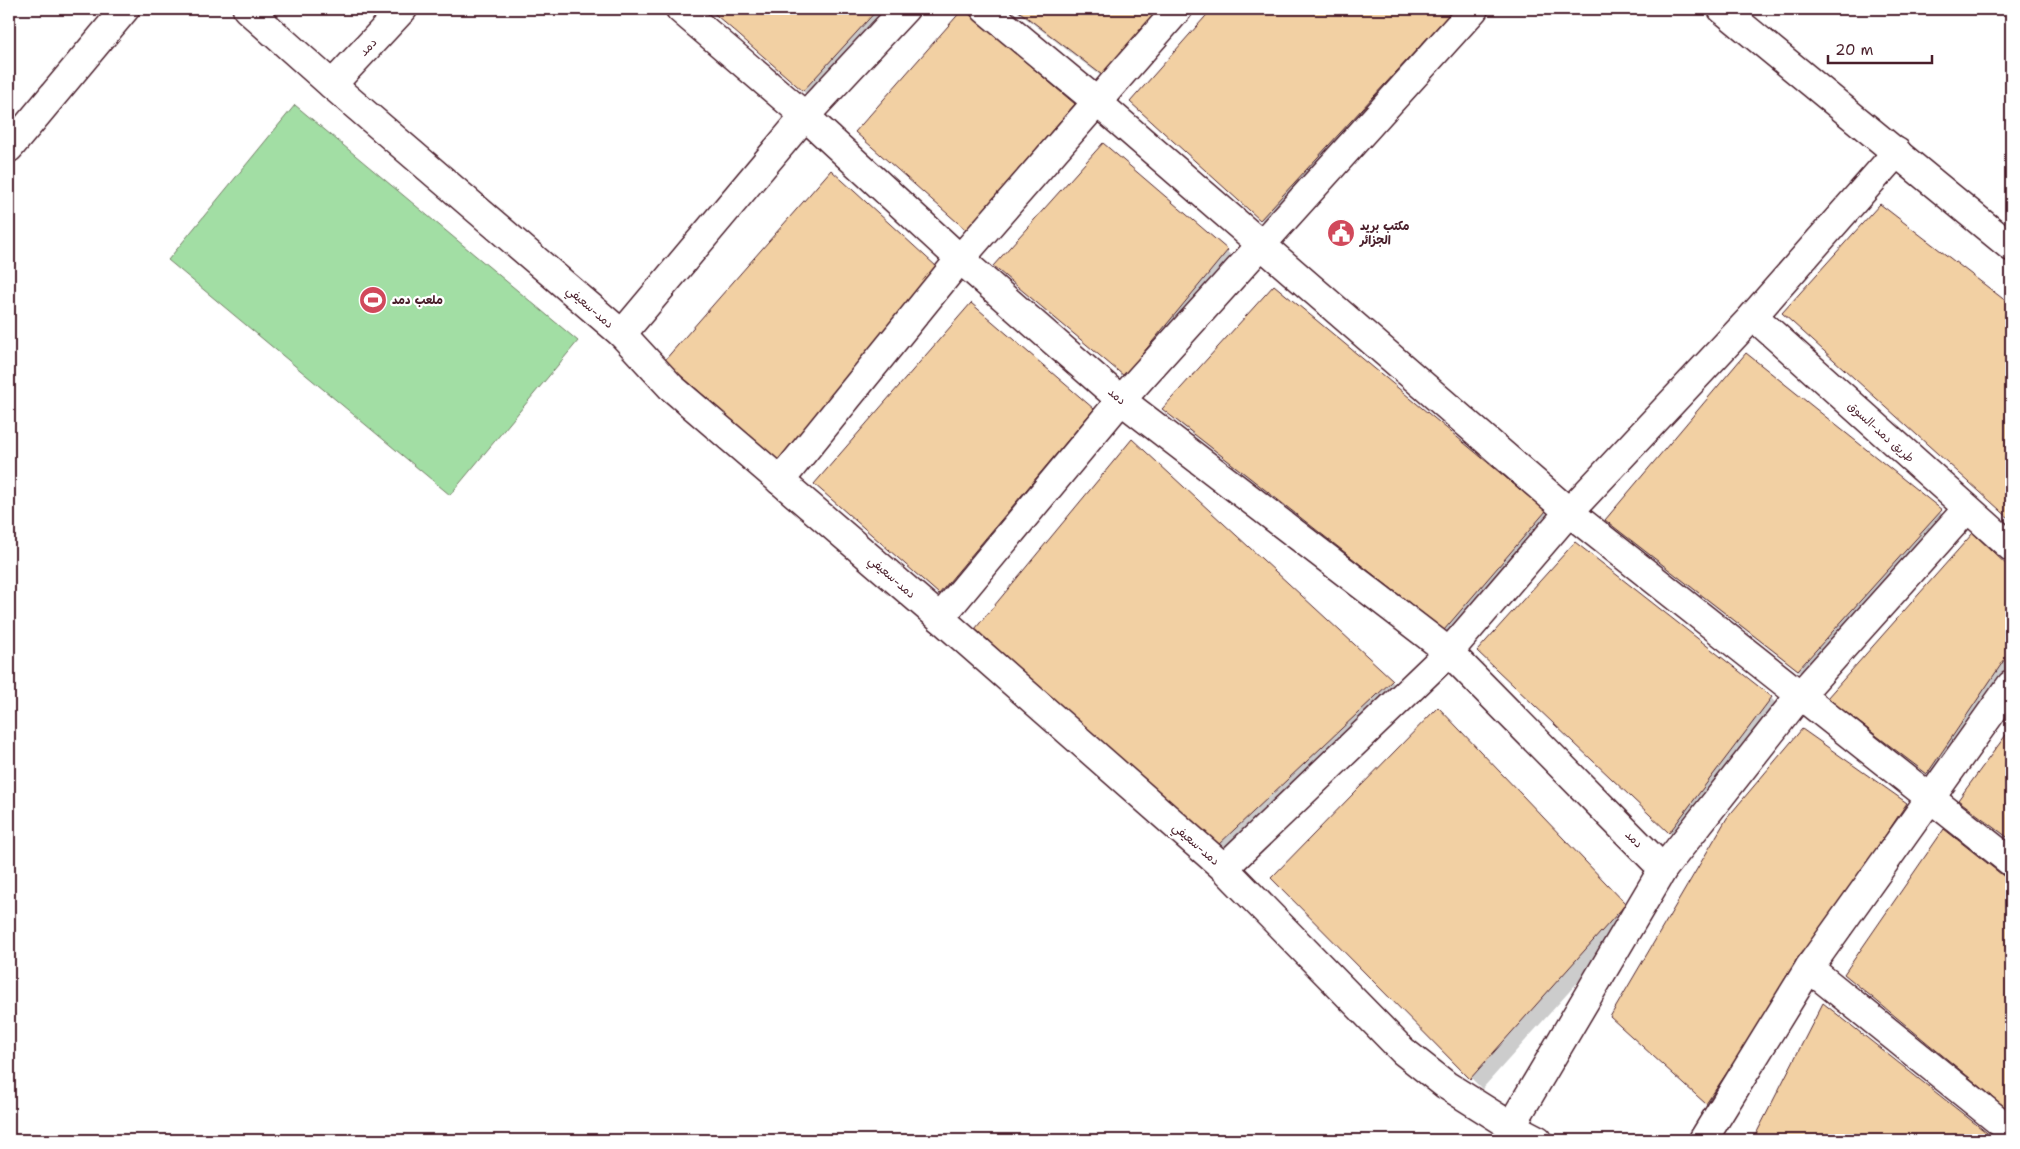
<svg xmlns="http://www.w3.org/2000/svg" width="2020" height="1149" font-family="'Shantell Sans','Playpen Sans Arabic',sans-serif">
<rect width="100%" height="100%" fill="#fff"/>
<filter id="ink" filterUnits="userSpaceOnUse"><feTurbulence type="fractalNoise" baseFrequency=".02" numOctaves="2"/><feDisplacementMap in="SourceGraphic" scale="10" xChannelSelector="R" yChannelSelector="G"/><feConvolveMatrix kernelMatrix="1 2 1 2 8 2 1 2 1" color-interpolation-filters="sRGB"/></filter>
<g filter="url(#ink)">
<path fill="#a2dea4" stroke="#767e68" d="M295,105L578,341L450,495L168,260Z"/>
<g fill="#0003">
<path d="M711,9H899L815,102Z"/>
<path d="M1014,9H1182L1114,86Z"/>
<path d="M1214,9H1476L1273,230L1131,102Z"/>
<path d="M963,10L1086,117L978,241L857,132Z"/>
<path d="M1103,145L1239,262L1136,386L1007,277Z"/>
<path d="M1880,206L2011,307V520L1784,313Z"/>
<path d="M936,268L791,470L678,372Z"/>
<path d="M1746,355L1953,523L1810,680L1618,531L1607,519Z"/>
<path d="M1164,409L1545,512L1557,523L1456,641L1175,420Z"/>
<path d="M1093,410L1104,421L951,605L816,484Z"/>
<path d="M1132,441L1403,692L1231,856L988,640Z"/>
<path d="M1973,535L2011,570V679L1940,785L1840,709L1828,698Z"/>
<path d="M1490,663L1771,698L1782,710L1681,843Z"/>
<path d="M1449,720L1637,916L1482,1089L1273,878Z"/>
<path d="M2011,730V841L1971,811L1959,800Z"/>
<path d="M1906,804L1918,815L1718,1114L1623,1028Z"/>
<path d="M1944,831L2011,884V1113L1845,974Z"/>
<path d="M1823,1005L1994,1140H1758L1755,1138Z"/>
</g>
<g fill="#f2d0a3" stroke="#4a1f2b">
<path d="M709,9H878L803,91Z"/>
<path d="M963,9L1075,104L966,230L855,132Z"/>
<path d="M1016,9H1160L1102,75Z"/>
<path d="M1212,9H1454L1260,220L1130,102Z"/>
<path d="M1103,143L1228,250L1124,376L993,266Z"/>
<path d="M831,170L937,267L778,460L664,361Z"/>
<path d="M1880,204L2011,305V520L1782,313Z"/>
<path d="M1274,285L1546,511L1444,630L1162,409Z"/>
<path d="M971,303L1094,409L939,594L814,484Z"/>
<path d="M1746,353L1942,510L1798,670L1605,520Z"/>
<path d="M1132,439L1393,680L1218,845L975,629Z"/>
<path d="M1973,533L2011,569V650L1927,774L1827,698Z"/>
<path d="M1575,542L1772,697L1669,833L1477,651Z"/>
<path d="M1438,707L1626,904L1470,1079L1271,878Z"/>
<path d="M2011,728V840L1958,800Z"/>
<path d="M1802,729L1907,803L1706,1104L1610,1017L1727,818Z"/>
<path d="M1944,829L2011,882V1112L1844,974Z"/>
<path d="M1823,1003L1996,1140H1756L1754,1138Z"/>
</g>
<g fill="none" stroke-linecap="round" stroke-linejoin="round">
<g stroke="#4a1f2b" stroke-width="31">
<g id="street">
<path d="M247,9L332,85L622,334L671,387L940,618L1224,868L1403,1051L1446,1085L1511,1126L1538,1140"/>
<path d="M680,9L805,116L960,259L1121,400L1449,652L1663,869"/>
<path d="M985,9L1096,101L1569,512L2011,862"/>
<path d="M332,85L403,9"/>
<path d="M9,148L125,9"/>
<path d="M1753,316L2011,547"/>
<path d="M622,334L805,116L905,9"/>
<path d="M780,481L960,259L1178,9"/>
<path d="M940,618L1121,400L1474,9"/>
<path d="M1224,868L1449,652L1569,512L1753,316L1897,152"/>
<path d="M1809,968L2011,1131"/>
<path d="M1511,1126L1663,869L1801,694L1967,509"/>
<path d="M1703,1140L1809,968L2011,685"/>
</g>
</g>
<g stroke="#4a1f2b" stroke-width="31">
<path id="secondary" d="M1722,9L2011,247"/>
</g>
<use href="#street" stroke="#fff" stroke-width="28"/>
<use href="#secondary" stroke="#fff" stroke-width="28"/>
</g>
</g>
<defs>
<g id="civic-disc" transform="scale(1.4375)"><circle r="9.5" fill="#d1495b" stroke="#fff"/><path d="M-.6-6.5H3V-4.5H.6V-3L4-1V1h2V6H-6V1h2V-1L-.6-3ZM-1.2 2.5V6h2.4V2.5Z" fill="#fff"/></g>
<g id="stadium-disc" transform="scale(1.4375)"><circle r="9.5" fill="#d1495b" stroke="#fff"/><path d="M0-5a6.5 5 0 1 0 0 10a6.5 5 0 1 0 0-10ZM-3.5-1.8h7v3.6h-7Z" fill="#fff"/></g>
</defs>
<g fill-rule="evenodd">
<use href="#civic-disc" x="1341" y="233"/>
<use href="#stadium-disc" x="373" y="300"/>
</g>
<g text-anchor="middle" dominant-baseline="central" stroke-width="4.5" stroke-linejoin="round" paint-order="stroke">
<g font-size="12" fill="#4a1f2b" stroke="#fff">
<text transform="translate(368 47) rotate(-47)">دمد</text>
<text transform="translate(590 307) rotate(41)">دمد-سعيفي</text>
<text transform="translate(1117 396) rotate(40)">دمد</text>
<text transform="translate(1881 432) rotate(42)">طريق دمد-السوق</text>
<text transform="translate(892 577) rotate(41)">دمد-سعيفي</text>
<text transform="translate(1634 839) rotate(45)">دمد</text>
<text transform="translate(1196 844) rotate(41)">دمد-سعيفي</text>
</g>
<g font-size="12" font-weight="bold" fill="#4a1f2b" stroke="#fff" text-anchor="start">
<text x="1360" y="226">مكتب بريد<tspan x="1360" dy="14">الجزائر</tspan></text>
<text x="392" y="300">ملعب دمد</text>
</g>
</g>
<rect width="2020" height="1149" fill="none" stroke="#fff" stroke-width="30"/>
<rect x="15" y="15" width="1990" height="1119" fill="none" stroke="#4a1f2b" stroke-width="2" filter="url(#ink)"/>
<path d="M1828 55v8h104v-8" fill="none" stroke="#4a1f2b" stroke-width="2.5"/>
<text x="1835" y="55" font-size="15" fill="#4a1f2b" stroke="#ffffff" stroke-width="4" paint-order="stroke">20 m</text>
</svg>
